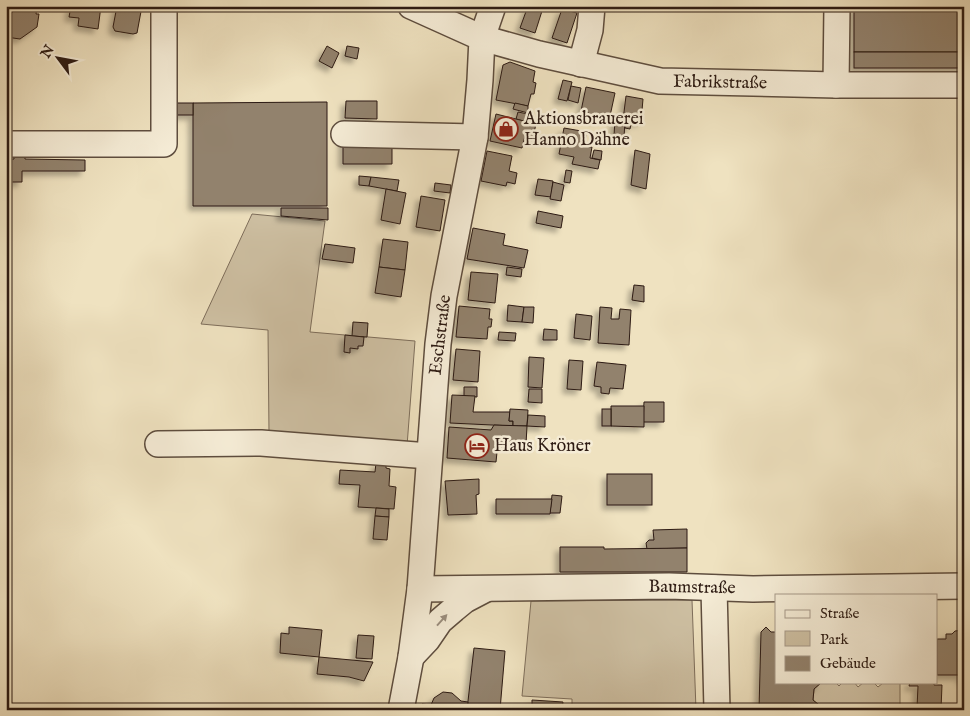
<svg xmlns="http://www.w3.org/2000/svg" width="970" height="716" font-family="'IM FELL English',serif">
<defs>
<filter id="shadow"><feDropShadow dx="-4.5" dy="4.5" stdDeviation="2.5" flood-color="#0004"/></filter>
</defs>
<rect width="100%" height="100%" fill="#efe2c0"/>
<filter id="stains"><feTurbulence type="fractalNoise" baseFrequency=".004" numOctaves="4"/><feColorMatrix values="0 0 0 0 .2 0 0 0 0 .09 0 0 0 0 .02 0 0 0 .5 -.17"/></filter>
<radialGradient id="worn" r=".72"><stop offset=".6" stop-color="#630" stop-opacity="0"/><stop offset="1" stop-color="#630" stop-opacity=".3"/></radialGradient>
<g fill="#cec0a3" stroke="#7e6e5b">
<path d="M252,214L325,221L310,332L415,341L407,446L269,434L268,330L201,324Z"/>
<path d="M692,600L696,710H572V699L522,696L531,601Z"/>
<path d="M822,682H835L839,686L843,682H854L858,687L864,682H873L878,687L883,683H900V710H813L819,705L813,700L814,689Z"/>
</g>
<g fill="#92826d" stroke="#2d1b13" filter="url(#shadow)">
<path d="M6,6H37L36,14H39L37,27L20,39L6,37Z"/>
<path d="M71,6H101L98,29L78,26L79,18L69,17Z"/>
<path d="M117,6H142L137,33L133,34L115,31L113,27Z"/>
<path d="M528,6L542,11L535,33L520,28Z"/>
<rect x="854" y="6" width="110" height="46"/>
<path d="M562,9L577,13L567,43L552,38Z"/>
<path d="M327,46L339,53L332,68L319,61Z"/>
<path d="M347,46L359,48L357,59L345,56Z"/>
<rect x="854" y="52" width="110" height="16"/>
<path d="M510,62L535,71L533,82L536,83L534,94H531L528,106L496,100L503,65Z"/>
<path d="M563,80L572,82L567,101L558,99Z"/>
<path d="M571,86L581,88L578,103L568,100Z"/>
<path d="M586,87L615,93L610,116L599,114L598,119L587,116L588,112L581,111Z"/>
<path d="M626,96L643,99L641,122L623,120Z"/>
<path d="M346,101H377V119L345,118Z"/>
<path d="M327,102V206H193V103Z"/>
<rect x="171" y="103" width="22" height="12"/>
<path d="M515,103L528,106V113L513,109Z"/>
<path d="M518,112L533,115L531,123L516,119Z"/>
<path d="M496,114L536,124L533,137L525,136L522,148L490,141Z"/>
<path d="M615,119L625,120L624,138L614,136Z"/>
<path d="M625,120H632L630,129L625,128Z"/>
<path d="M564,128L587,132L584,146L592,147L590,158L600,160L598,169L572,164L574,157L559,154Z"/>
<path d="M343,139L392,140V164H343Z"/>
<path d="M14,150H25V159L85,160V171H22V182H6V160L14,159Z"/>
<path d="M594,150L602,151L601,160L592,158Z"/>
<path d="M635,150L650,154L646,189L631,185Z"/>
<path d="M487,151L512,156L509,171L517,173L515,184L507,182L506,186L481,181Z"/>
<path d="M566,170L572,171L570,183L564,182Z"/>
<path d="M359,176L371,177L369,186L359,185Z"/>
<path d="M371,177L399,180L397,191L369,186Z"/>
<path d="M538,179L553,181L551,197L535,195Z"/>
<path d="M553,182L564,185L561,201L550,199Z"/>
<path d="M435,183L451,185L450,193L434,191Z"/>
<path d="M386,189L406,193L400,224L381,220Z"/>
<path d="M421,196L445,200L440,231L416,227Z"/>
<path d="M281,208H328V220L281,216Z"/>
<path d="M538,211L563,216L561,228L536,223Z"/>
<path d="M473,228L505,234L503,245L528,250L524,268L467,259Z"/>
<path d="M383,239L408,242L405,270L379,267Z"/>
<path d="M325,244L355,248L353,263L322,259Z"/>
<path d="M379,267L405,270L401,297L375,293Z"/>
<path d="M507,267L522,269L521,277L506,275Z"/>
<path d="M471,272L498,274L495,303L468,300Z"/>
<path d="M634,285L644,286V302L632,300Z"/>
<path d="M508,305L524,307L522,322L507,321Z"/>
<path d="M459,306L490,309L489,319H492L491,327H488L487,339L456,337Z"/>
<path d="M524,307H534L533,323L522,322Z"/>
<path d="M600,307L612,308L611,319H619L620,309L631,310L629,345L598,343Z"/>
<path d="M576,314L592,316L590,340L574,338Z"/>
<path d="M353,322L368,323L367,337L352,336Z"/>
<path d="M544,329L557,330V340H543Z"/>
<path d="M499,332L516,333L515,341L498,340Z"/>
<path d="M345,335L364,337L363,346H358V349L350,348V353L344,352Z"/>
<path d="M456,349L480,351L478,382L453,380Z"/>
<path d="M529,357L544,358L542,388L528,387Z"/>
<path d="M569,360L583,361L581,390L567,389Z"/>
<path d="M597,362L626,365L623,389L610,388L609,394L601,393V387L594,386Z"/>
<path d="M464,387H477V397L464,396Z"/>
<path d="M529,389H542V403L528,402Z"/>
<path d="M452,395L475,396L473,412H510L509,421H513V426L450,423Z"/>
<path d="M644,402H664V422H643Z"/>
<path d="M611,406H644V427L611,426Z"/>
<path d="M510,409L528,410L527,426H513V421H509Z"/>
<rect x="602" y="409" width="9" height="17"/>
<path d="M528,415L545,416V427L527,426Z"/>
<path d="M494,425L527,426L526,444L498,442L496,462L447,458L449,427L491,430Z"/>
<path d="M376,463L386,464V468L390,469L389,486L396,487L394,509L358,507L360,485L339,484L340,470L375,472Z"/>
<rect x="607" y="474" width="45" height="31"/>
<path d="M479,479V494L476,495L477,514L448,515L445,481Z"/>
<path d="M552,495L562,496L560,513H550Z"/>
<path d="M496,499H552L550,514H496Z"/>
<path d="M376,508L389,509V517L375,516Z"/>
<path d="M375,516L389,517L387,540L373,539Z"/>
<path d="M687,529V548L647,549L646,543L649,540H654L653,530Z"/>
<path d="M560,547H604V549L687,548V572H560Z"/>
<path d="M289,627L322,630L319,657L280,653L281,633L289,634Z"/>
<path d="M766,627L771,632H776V682H822L814,689L813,700L819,705L813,710H759L761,632Z"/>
<path d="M964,630V680H961L962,675H937V639H946V634H952L955,631Z"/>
<path d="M358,635L374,636L372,659L356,658Z"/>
<path d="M474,648L505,651L500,710H467Z"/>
<path d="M319,657L373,662L364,681L349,677L317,674Z"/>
<path d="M910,682H934V685H942L941,709L917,708L918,686H909Z"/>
<path d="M443,692L452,693L461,701L468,702L467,710H421L422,704L431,705L434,698Z"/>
<path d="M532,700L563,702L562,710H532Z"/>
</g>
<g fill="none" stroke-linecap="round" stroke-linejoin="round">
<g stroke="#5e4d3e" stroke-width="28">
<g id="minor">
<path d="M493,6L482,38L539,54L660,81L836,85H964"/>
<path d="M581,64L590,30L592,6"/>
<path d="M836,85L837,6"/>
<path d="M344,134L475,137"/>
<path d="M6,144H164V6"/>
<path d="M158,444L261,443L429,456"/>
<path d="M714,588L717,710"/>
<path d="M420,589L669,586L753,589L964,586"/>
<path d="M411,657L427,640L440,621L454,609L465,600L486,589"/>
<path d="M401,710L411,657L420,589L438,344L444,296L475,137L480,80L482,38L411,6"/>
</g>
</g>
<use href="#minor" stroke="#f5ecd6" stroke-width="25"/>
</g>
<defs><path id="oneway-solid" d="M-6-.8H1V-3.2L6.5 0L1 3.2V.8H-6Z" transform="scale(1.25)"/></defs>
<use fill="#9b8e7e" href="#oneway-solid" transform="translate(442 620) rotate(-48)"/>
<defs>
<g id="shop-ring" transform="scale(1.25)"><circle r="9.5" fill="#f5ecd6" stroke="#8f2418" stroke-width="1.5"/><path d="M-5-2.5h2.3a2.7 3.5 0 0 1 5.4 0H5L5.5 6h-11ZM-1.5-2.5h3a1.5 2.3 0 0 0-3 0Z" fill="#8f2418"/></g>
<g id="hotel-ring" transform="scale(1.25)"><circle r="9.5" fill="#f5ecd6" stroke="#8f2418" stroke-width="1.5"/><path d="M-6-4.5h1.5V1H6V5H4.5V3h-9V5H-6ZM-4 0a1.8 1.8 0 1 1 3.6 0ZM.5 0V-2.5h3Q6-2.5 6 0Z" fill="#8f2418"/></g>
</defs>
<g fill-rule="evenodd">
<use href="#shop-ring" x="506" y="129"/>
<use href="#hotel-ring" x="477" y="446"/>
</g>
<g text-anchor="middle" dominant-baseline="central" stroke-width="5" stroke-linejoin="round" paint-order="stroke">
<g font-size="18" fill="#2d1b13" stroke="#f5ecd6">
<text transform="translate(720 83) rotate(1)">Fabrikstraße</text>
<text transform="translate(441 335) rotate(-83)">Eschstraße</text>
<text transform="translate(692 588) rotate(1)">Baumstraße</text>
</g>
<g font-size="18" fill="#2d1b13" stroke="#f5ecd6" text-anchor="start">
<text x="524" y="119">Aktionsbrauerei<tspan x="524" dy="21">Hanno Dähne</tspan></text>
<text x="494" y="446">Haus Kröner</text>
</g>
</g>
<rect width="970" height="716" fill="none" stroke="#efe2c0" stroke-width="25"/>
<rect x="8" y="8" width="955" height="701" fill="none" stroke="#2d1b13" stroke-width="2.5"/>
<rect x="12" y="12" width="945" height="691" fill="none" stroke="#2d1b13"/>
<rect x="775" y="594" width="162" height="90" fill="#f5ecd6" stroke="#a59888"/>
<rect x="785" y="610" width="25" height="8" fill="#f5ecd6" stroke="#a59888"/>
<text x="820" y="618" font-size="15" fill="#2d1b13">Straße</text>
<rect x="785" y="631" width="25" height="15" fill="#cec0a3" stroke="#a59888"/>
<text x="820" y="644" font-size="15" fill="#2d1b13">Park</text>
<rect x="785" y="656" width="25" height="15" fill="#92826d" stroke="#a59888"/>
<text x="820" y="668" font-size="15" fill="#2d1b13">Gebäude</text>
<g transform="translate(58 58) rotate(302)" stroke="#f5ecd6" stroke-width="4" paint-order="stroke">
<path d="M0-4L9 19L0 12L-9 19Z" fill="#2d1b13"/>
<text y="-8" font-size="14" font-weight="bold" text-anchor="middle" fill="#2d1b13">N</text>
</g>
<rect width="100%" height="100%" filter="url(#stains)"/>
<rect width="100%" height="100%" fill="url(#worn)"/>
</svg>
